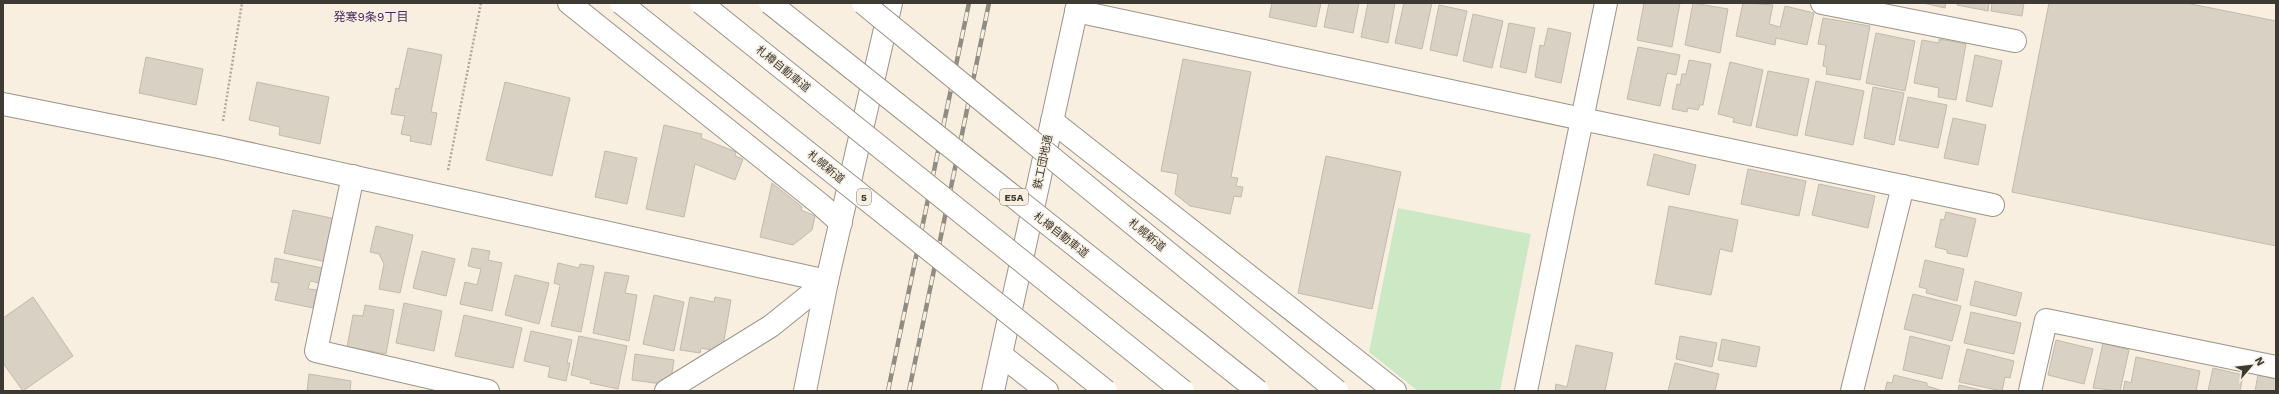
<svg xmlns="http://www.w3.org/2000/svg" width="2279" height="394" font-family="'Work Sans','Noto Sans JP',sans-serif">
<rect width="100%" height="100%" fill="#f8efe1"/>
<path fill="#cde8c5" d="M1398,208L1531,234L1500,391H1418L1369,352Z"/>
<g fill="#d9d1c3" stroke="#c2baad">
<path d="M1272,3H1321L1316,27L1269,17Z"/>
<path d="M1329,3H1359L1353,33L1324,27Z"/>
<path d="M1368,3H1395L1388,43L1361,37Z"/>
<path d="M1404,3H1432L1422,49L1395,43Z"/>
<path d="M1644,3H1680L1672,47L1637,40Z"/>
<path d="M1693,3L1728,9L1720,53L1685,45Z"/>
<path d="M1743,3L1773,5L1769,24L1780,27L1785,6L1814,13L1807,45L1776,38L1775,45L1736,36Z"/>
<path d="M1923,3H1946L1945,8Z"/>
<path d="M1957,3H1989L1988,11L1957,5Z"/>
<path d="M1992,3H2024L2022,16L1991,11Z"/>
<path d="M2049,3H2186L2276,21V246L2012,192Z"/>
<path d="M1439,5L1467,11L1457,56L1430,50Z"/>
<path d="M1473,14L1503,21L1492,68L1463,61Z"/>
<path d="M1823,18L1870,26L1860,80L1826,74L1827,67L1823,66L1826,45L1818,44Z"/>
<path d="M1509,23L1535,28L1526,73L1500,67Z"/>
<path d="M1548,28L1571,33L1561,83L1535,77L1540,45L1544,46Z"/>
<path d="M1876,33L1915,41L1905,91L1866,83Z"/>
<path d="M1939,39L1966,44L1956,100L1938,97L1939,88L1914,83L1922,40L1939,43Z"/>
<path d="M1638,47L1680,55L1676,75L1667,73L1660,106L1627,99Z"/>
<path d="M408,48L442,55L431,112L437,113L431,145L410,141L411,136L401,134L405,116L391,114L396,88L399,89Z"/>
<path d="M1975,55L2002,61L1992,107L1966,101Z"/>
<path d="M146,57L203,69L196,105L139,93Z"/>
<path d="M1183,59L1251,72L1231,177L1238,178L1236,186L1243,187L1241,197L1234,196L1230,214L1190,206L1175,194L1178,174L1161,171Z"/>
<path d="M1689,60L1711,64L1703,105H1700L1698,110L1688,108L1687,112L1672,109L1677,84L1680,85L1682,74H1686Z"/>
<path d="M1730,62L1763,70L1751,126L1733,122L1734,118L1718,114Z"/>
<path d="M1768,71L1809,79L1797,136L1756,127Z"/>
<path d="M1816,81L1864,91L1853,145L1805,135Z"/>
<path d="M257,82L329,97L320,144L279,135L280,127L249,120Z"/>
<path d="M505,82L570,98L552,176L486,160Z"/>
<path d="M1873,87L1904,93L1894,145L1864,138Z"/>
<path d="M1908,97L1947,105L1938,148L1899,140Z"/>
<path d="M1953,118L1986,125L1978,165L1944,158Z"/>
<path d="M664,125L702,134L701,138L736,152L735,156L743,159L735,180L695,164L684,217L646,209Z"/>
<path d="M605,151L637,158L627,204L595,197Z"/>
<path d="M1654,154L1696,165L1689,195L1647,185Z"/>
<path d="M1326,156L1401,172L1372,309L1298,293Z"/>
<path d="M1748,169L1806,181L1799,216L1741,204Z"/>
<path d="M772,183L802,207L801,210L815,216L812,230L793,245L760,237Z"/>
<path d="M1819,184L1875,196L1868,228L1812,215Z"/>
<path d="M1669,206L1738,220L1732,252L1720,249L1711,295L1655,284Z"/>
<path d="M293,210L336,219L327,262L284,253Z"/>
<path d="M1946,212L1976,219L1967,257L1947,253V250L1935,247L1941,219L1944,220Z"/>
<path d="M376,226L413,235L400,293L379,289L384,264L379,254L370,252Z"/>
<path d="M472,248L490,251L488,260L502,263L492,311L460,304L465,282L477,285L481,269L468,266Z"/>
<path d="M422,251L455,259L446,296L413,288Z"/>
<path d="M275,258L322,268L319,283L310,281L308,289L317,290L313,308L275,300L279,283L271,282Z"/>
<path d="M1925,260L1964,269L1957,301L1926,293L1927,289L1919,287Z"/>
<path d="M558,263L579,268L580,264L594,266L581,332L551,326L560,285L554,283Z"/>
<path d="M605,272L629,276L625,293L637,295L629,341L593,333Z"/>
<path d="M515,275L549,283L539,324L505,315Z"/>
<path d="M1975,281L2022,293L2016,316L1970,305Z"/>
<path d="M1913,294L1961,306L1952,341L1904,329Z"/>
<path d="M654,295L684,302L674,351L643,344Z"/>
<path d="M33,297L73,356L23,391L3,363V318Z"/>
<path d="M690,297L714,302L715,297L731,300L722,352L701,348L700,353L680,350Z"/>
<path d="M404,303L442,311L434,351L396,343Z"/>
<path d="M365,305L394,310L386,354L347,347L353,315L363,316Z"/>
<path d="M1971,312L2021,323L2014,354L1964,343Z"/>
<path d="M464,315L522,328L513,368L455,356Z"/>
<path d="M531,331L572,340L567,363H570L566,381L548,377L550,367L524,361Z"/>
<path d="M579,336L627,346L618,389L590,383L591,380L571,375Z"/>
<path d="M1680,336L1717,343L1712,367L1676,359Z"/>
<path d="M1910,336L1950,346L1942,379L1903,370Z"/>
<path d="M1722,339L1760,347L1756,367L1718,360Z"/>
<path d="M2056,340L2093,349L2084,384L2048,375Z"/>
<path d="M2103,343L2129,350L2120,391L2093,388Z"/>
<path d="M1576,345L1613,353L1605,391H1555L1556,384L1567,387Z"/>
<path d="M1967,349L2014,361L2010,378L2005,377L2002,391L1959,382Z"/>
<path d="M635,354L674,360L670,385L632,380Z"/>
<path d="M2136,357L2200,371L2196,391H2123L2125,381L2131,383Z"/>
<path d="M1675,363L1719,374L1715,391H1668Z"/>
<path d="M2213,368L2243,375L2240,391H2208Z"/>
<path d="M309,374L351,381L350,391H307Z"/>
<path d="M1894,375L1927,383V386L1943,391H1885L1887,382L1892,383Z"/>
<path d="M2258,375L2276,379V391H2255Z"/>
<path d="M1959,385L1985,391H1958Z"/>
</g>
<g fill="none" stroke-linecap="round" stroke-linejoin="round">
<g stroke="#9c9487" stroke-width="24">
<g id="minor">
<path d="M569,3L820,204L841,223"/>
<path d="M1822,3L2015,41"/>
<path d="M1076,11L1582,119L1993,205"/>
<path d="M3,104L219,147L827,281"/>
<path d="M1052,121L1395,391"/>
<path d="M353,176L316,351L488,391"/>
<path d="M1001,355L1047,391"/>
<path d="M666,391L771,326L827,281"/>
<path d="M805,391L827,281L891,3"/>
<path d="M1526,391L1606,3"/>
<path d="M1852,391L1903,186"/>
<path d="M2030,391L2046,320L2276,367"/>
</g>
</g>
<g stroke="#9c9487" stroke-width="24">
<path id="tertiary" d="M993,391L1078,3"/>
</g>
<g stroke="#afa89d" stroke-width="2.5" stroke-dasharray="2 2" stroke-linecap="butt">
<path d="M223,121L242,3"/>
<path d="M448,170L481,3"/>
</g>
<use href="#minor" stroke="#fff" stroke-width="22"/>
<use href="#tertiary" stroke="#fff" stroke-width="22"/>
<g stroke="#918c82" stroke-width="4.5">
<g id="rail">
<path d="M888,391L969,3"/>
<path d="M909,391L989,3"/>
</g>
</g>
<use href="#rail" stroke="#f8efe1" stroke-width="3" stroke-dasharray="9" stroke-linecap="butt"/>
<g stroke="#9c9487" stroke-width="24" stroke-linecap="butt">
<g id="trunk-bridge">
<path d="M621,3L1106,391"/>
<path d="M863,3L1337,391"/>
</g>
</g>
<g stroke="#9c9487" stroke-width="24" stroke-linecap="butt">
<g id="motorway-bridge">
<path d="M701,3L1183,391"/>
<path d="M770,3L1258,391"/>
</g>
</g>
<use href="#trunk-bridge" stroke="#fff" stroke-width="22"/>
<use href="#motorway-bridge" stroke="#fff" stroke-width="22"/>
</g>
<g text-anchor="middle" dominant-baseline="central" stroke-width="3" stroke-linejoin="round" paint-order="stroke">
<g fill="#f8efe1" stroke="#757068" stroke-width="1">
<rect x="857" y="189" width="14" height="16" rx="3"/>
<rect x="1000" y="189" width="28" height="16" rx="3"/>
</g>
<g font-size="10" font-weight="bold" fill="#3d3a34">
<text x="864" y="197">5</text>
<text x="1014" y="197">E5A</text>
</g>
<g font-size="11" fill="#3d3a34" stroke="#f8efe1">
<text transform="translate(783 69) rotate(39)">札樽自動車道</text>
<text transform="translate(1043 162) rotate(-78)">鉄工団地通</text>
<text transform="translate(826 167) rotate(39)">札幌新道</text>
<text transform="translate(1061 235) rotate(38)">札樽自動車道</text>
<text transform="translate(1147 235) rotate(39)">札幌新道</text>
</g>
<g font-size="12" fill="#47275f" stroke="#f8efe1">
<text x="371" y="17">発寒9条9丁目</text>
</g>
</g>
<rect width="2279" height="394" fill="none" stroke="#3d3a34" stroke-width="8"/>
<g transform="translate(2251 366) rotate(62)" stroke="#f8efe1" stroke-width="3" paint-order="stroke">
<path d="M0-3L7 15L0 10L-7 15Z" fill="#3d3a34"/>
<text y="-6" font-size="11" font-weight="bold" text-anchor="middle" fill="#3d3a34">N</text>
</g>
</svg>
